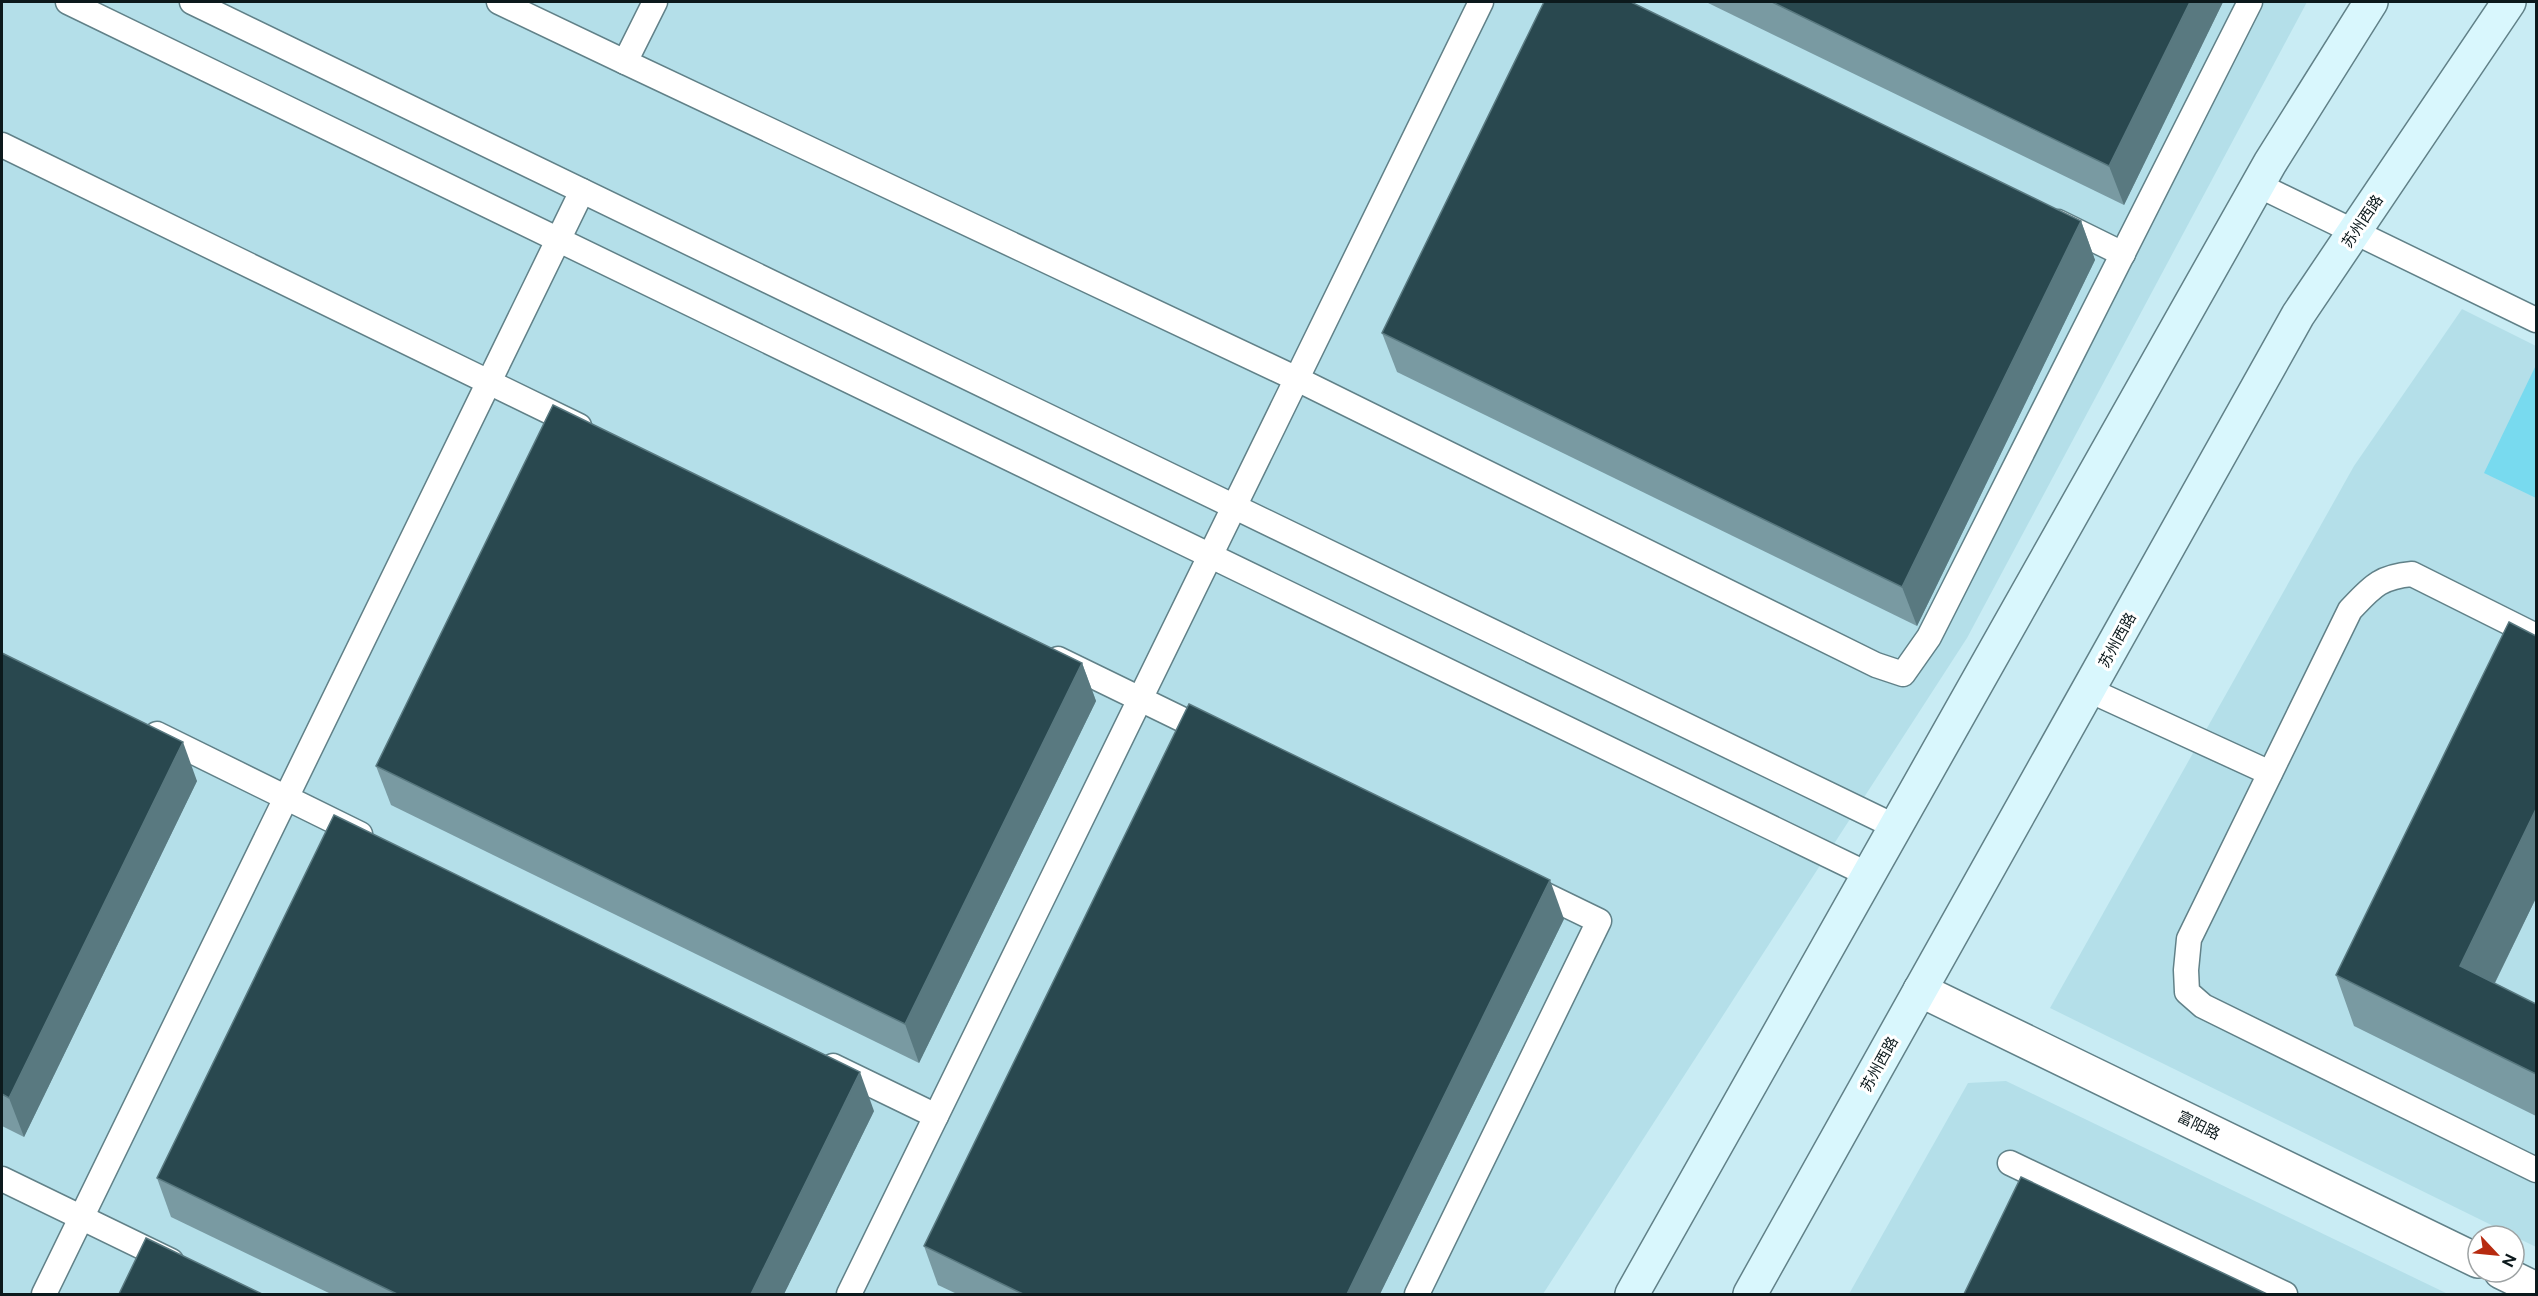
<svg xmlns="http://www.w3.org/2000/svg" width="2538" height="1296" font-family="'Public Sans','Noto Sans SC',sans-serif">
<rect width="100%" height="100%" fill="#c9ecf4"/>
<g fill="#b4dfe9">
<path d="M2,2H2307L1967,638L1543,1294H2Z"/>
<path d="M2462,309L2536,346V1247L2050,1008L2354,466Z"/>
<path d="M2006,1081L2448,1294H1849L1968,1083Z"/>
</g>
<path fill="#78daef" d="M2536,365V498L2484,473Z"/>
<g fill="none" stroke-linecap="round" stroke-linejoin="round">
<g stroke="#618188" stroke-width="27">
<g id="lane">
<path d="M68,2L1869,875"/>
<path d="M192,2L1896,827"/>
<path d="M499,2L625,62L655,2"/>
<path d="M625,62L1297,379L1876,665L1903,674L1929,637L2250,2"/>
<path d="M2,145L579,426"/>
<path d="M2258,185L2536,320"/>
<path d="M2058,222L2123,254"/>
<path d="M2536,636L2412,574C2379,577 2372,587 2350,610L2189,939L2186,970L2187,992L2203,1006L2536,1170"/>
<path d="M1058,659L1210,733"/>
<path d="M2089,690L2270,773"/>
<path d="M157,734L360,834"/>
<path d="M833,1066L936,1116"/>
<path d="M2010,1163L2285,1294"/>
<path d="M2,1179L171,1261"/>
<path d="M44,1294L582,191"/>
<path d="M849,1294L1481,2"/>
<path d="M1417,1294L1599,921L1527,886"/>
</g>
</g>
<g stroke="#618188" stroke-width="36">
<g id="street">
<path d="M1920,990L2478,1261"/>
<path d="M2501,1272L2536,1289"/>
</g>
</g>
<g stroke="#618188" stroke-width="36">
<g id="secondary">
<path d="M1632,1294L2270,163L2371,2"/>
<path d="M1750,1294L2298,315L2509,2"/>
</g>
</g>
<use href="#lane" stroke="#fff" stroke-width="24"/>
<use href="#street" stroke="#fff" stroke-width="33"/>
<use href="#secondary" stroke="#d9f7fd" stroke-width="33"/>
</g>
<g fill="#799aa2">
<path d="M1706,2H2223L2124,205Z"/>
<path d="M2081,221L2095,260L1917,626L1397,372L1382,333Z"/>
<path d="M2536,636V898L2495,983L2536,1004V1116L2354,1026L2336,975Z"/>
<path d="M2,653L197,781L24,1137L2,1126Z"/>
<path d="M1082,663L1096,701L919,1063L391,805L376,766Z"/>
<path d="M1564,919L1380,1294H957L938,1285L924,1246Z"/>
<path d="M874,1111L784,1294H331L171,1217L157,1178Z"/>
</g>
<g fill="#597980">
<path d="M2190,2H2223L2124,205L2109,166Z"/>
<path d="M2081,221L2095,260L1917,626L1902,587Z"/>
<path d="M1082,663L1096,701L919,1063L905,1024Z"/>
<path d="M183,742L197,781L24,1137L9,1098Z"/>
<path d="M2536,809V898L2478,1017L2460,966Z"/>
<path d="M1550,880L1564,919L1380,1294H1347Z"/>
<path d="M860,1072L874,1111L784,1294H751Z"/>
</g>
<g fill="#29484f" stroke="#597980" stroke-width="1.5">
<path d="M1544,2H1631L2081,221L1902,587L1382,333Z"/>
<path d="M1772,2H2190L2109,166Z"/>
<path d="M553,405L1082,663L905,1024L376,766Z"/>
<path d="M2509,622L2536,636V809L2460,966L2536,1004V1074L2336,975Z"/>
<path d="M2,653L183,742L9,1098L2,1094Z"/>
<path d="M1189,704L1550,880L1347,1294H1023L924,1246Z"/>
<path d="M334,815L860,1072L751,1294H397L157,1178Z"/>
<path d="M2021,1177L2267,1294H1964Z"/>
<path d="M146,1238L262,1294H119Z"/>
</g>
<g text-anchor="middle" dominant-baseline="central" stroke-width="6" stroke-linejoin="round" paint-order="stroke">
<g font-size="15" fill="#0c191c" stroke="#fff">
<text transform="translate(2362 221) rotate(-56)">苏州西路</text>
<text transform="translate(2117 640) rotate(-61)">苏州西路</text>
<text transform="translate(1879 1064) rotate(-61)">苏州西路</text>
<text transform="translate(2199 1125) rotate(26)">富阳路</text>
</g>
</g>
<rect width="2538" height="1296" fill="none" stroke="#0c191c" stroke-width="6"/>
<g transform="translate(2496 1254) rotate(116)"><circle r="28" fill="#ffffff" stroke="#9ea3a4" stroke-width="1.5"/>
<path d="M0-4.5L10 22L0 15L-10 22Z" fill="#b72b10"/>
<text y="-9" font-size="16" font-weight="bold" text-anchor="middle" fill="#0c191c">N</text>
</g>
</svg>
